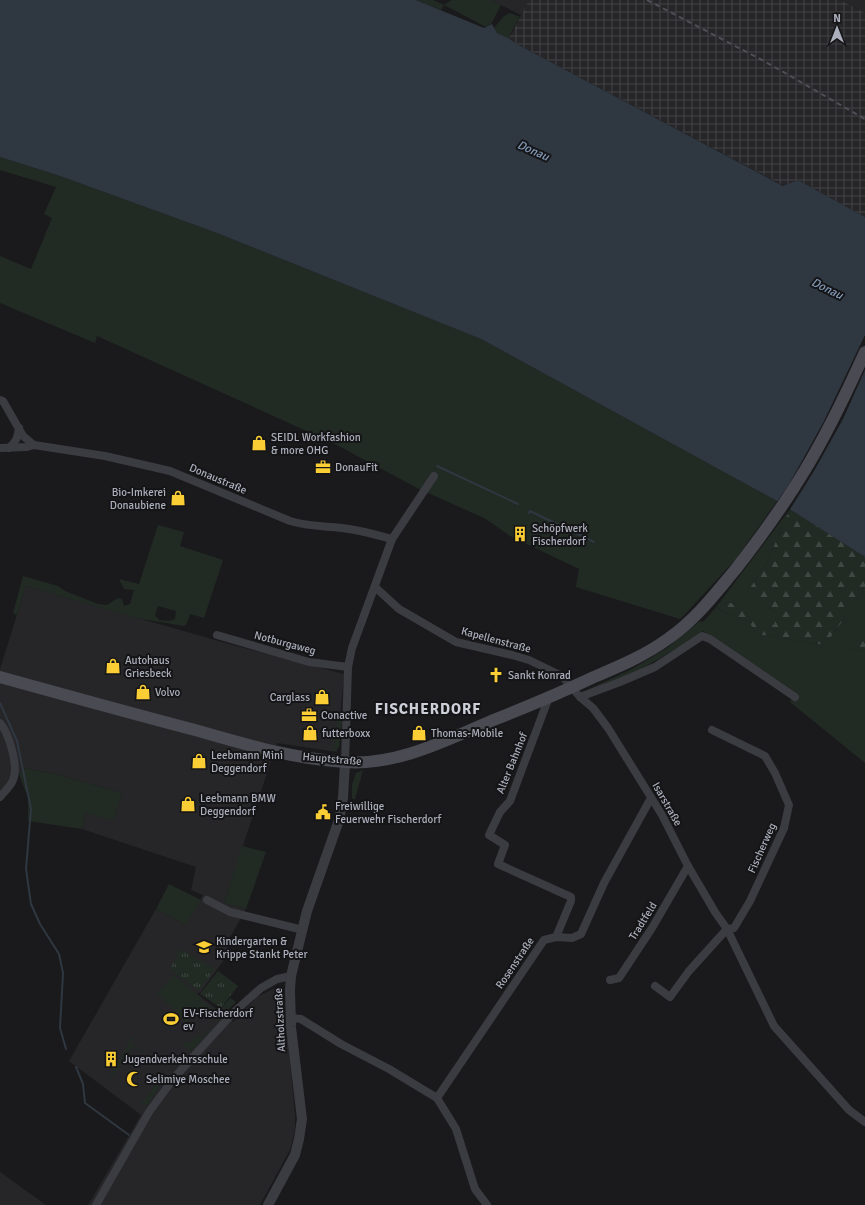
<svg xmlns="http://www.w3.org/2000/svg" width="865" height="1205" font-family="Signika,sans-serif">
<defs>
<pattern id="industrial-grid" width="8" height="8" patternUnits="userSpaceOnUse"><rect width="8" height="8" fill="#262629"/><path d="M0 4h8M4 0v8" fill="none" stroke="#434346"/></pattern>
<pattern id="forest-firs" width="22" height="20" patternUnits="userSpaceOnUse"><rect width="22" height="20" fill="#212b24"/><path d="M5 1l3.5 6h-7zM16 11l3.5 6h-7z" fill="#3f4742"/></pattern>
<pattern id="park-tufts" width="24" height="20" patternUnits="userSpaceOnUse"><rect width="24" height="20" fill="#212b24"/><path d="M3 7l-1-3M5 7V3M7 7l1-3M15 17l-1-3M17 17v-4M19 17l1-3" fill="none" stroke="#3f4742"/></pattern>
</defs>
<rect width="100%" height="100%" fill="#1a1a1c"/>
<g fill="#262629">
<path d="M491,0H529L521,15Z"/>
<path d="M841,0H865V13Z"/>
<path d="M26,586L229,644L344,674L337,752L277,743L224,903L246,909L225,946L231,950L200,993L199,992L197,994L233,1022L257,997L275,988L283,990L287,1030L295,1114V1128L291,1148L260,1205H88L141,1115L69,1061L156,909L186,925L203,895L191,890L196,867L82,829L86,813L113,820L122,793L56,774L23,768L5,794L0,790V669Z"/>
<path d="M0,1172L46,1205H0Z"/>
</g>
<path fill="url(#industrial-grid)" d="M529,0H841L865,13V217L798,180L784,186L517,44L508,38L512,33Z"/>
<g fill="#212b24" fill-rule="evenodd">
<path d="M416,0H433L444,5L452,0H491L501,5L491,24L486,27L444,5L441,10Z"/>
<path d="M510,13L520,17L508,38L496,33L494,28L504,16Z"/>
<path d="M0,157L60,176L217,233L481,339L777,501L736,559L687,612L680,619L576,587L579,569L510,536L486,519L417,488L333,443L97,336L95,343L0,303V256L31,269L52,218L44,214L56,187L0,170Z"/>
<path d="M790,509L766,564L746,594L777,613L774,626L729,602L717,607L723,612L748,621L757,634L825,645L865,590V628L851,649L865,651V763L790,702L793,695L703,631C674,650 645,669 612,682C604,684 597,688 589,689L632,669L667,648L700,621L703,622L717,606Z"/>
<path d="M158,525L184,532L180,546L223,560L204,618L190,614L187,623L184,626L136,618L26,586L17,615L13,613L23,576L58,586L65,591L98,604L107,605L118,598L122,599L124,606L130,604L134,590L124,589L119,579L139,584ZM158,606L176,611L175,619L169,621L159,620L155,615Z"/>
<path d="M338,712L343,714L339,747L335,751H331V749H334Z"/>
<path d="M23,768L56,774L122,793L113,821L86,813L82,829L28,821V798L19,774Z"/>
<path d="M363,770L355,799H352V785L356,773Z"/>
<path d="M242,846L266,852L246,909L224,903Z"/>
<path d="M169,884L201,900L186,925L156,909Z"/>
<path d="M174,975L202,998L189,1013L201,1000L221,1017L217,1021L201,1007L188,1021L185,1022L183,1020L184,1019L157,994Z"/>
<path d="M230,998L236,1002L224,1014L220,1010Z"/>
<path d="M210,1027L211,1028L191,1052L183,1045L185,1041L189,1044L197,1035L201,1038Z"/>
<path d="M132,1037L134,1039L131,1043L146,1054L145,1055L133,1046L128,1052L130,1054L110,1079L109,1078Z"/>
<path d="M156,1084L160,1087L147,1105L141,1104Z"/>
</g>
<g fill="url(#forest-firs)">
<path d="M790,509L865,557V590L825,645L757,634L748,621L723,612L717,606L729,602L774,625L777,613L746,594L766,564Z"/>
<path d="M865,628V651L851,649Z"/>
</g>
<g fill="url(#park-tufts)">
<path d="M180,949L215,969L199,991L170,969Z"/>
<path d="M218,971L238,986L221,1008L200,994Z"/>
</g>
<path fill="#2f3741" d="M0,0H416L484,28L492,24L497,33L508,38L517,44L783,186L798,180L865,217V557L777,501L481,339L217,233L60,176L0,157Z"/>
<path fill="#1a1a1c" d="M865,335V370L843,419L814,471L789,511L776,503L788,486L823,423Z"/>
<g fill="none" stroke-linecap="round" stroke-linejoin="round">
<g stroke="#2f3741" stroke-width="2">
<path d="M437,466L518,504"/>
<path d="M529,513L530,511L594,542"/>
<path d="M0,703L17,741L31,809L26,869L31,904L40,924L59,954L63,973L60,1028L66,1049"/>
<path d="M76,1067L83,1084L85,1103L129,1135"/>
</g>
<g stroke="#3b3b42" stroke-width="8">
<path d="M0,400L3,401L23,436L34,445"/>
<path d="M0,448L26,447L34,445L105,456L170,471L290,521C309,527 329,526 349,529C363,531 377,535 392,539"/>
<path d="M9,448C16,442 18,437 19,428"/>
<path d="M375,587L399,609L456,642L512,655L529,660L562,676L580,697L593,708L608,728L662,815L688,866L715,912L727,929L774,1026L849,1110L865,1122"/>
<path d="M217,635L309,662L348,667"/>
<path d="M549,697L510,801L500,812L489,835L505,845L498,864L571,897V901L556,937"/>
<path d="M580,697L620,682L655,667L702,636L710,639L795,697"/>
<path d="M0,723C9,733 19,767 13,780C11,786 4,792 0,797"/>
<path d="M712,730L765,756L775,773L789,805L784,828L750,901L734,928L727,929"/>
<path d="M345,763L348,667L352,648L392,539L434,476"/>
<path d="M207,900L230,912L303,930"/>
<path d="M610,980L619,978L652,928L688,866"/>
<path d="M655,986L670,997L689,971L727,929"/>
<path d="M291,1018L301,1019L341,1044L389,1069L437,1098L544,940L556,937L572,938L581,934L604,883L651,798"/>
<path d="M437,1098L456,1129L475,1189L487,1205"/>
<path d="M96,1205L149,1112L174,1078L232,1014L261,988L277,979L291,976"/>
</g>
<path stroke="#3b3b42" stroke-width="10" d="M268,1205L295,1155L299,1139L302,1119L291,1027L290,990L291,976L307,911L339,820L343,798L345,763"/>
<path stroke="#494a52" stroke-width="12" d="M0,677C65,695 130,713 195,730C244,744 293,759 345,762C398,766 448,739 496,719C529,706 562,692 594,677C620,666 646,655 669,638C696,619 714,595 735,570C760,538 784,505 805,470C828,432 847,392 865,352"/>
<path stroke="#4e4f57" stroke-width="2" stroke-dasharray="5 4" stroke-linecap="butt" d="M647,0L764,61L865,119"/>
</g>
<defs>
<g id="shop-bare" transform="scale(1.2)"><path d="M-5-2.5h2.3a2.7 3.5 0 0 1 5.4 0H5L5.5 6h-11ZM-1.5-2.5h3a1.5 2.3 0 0 0-3 0Z" fill="#face34" stroke="#151517" stroke-width="2.5" paint-order="stroke"/></g>
<g id="office-bare" transform="scale(1.2)"><path d="M-6-3h4V-5.5h4V-3h4V5H-6ZM-1-4.5V-3h2v-1.5ZM-6 0V1H6V0Z" fill="#face34" stroke="#151517" stroke-width="2.5" paint-order="stroke"/></g>
<g id="building-bare" transform="scale(1.2)"><path d="M-4-6H4V6H1V3H-1V6H-4ZM-2.5-4.3h1.7v1.8h-1.7ZM.8-4.3h1.7v1.8H.8ZM-2.5-1h1.7V.8h-1.7ZM.8-1h1.7V.8H.8Z" fill="#face34" stroke="#151517" stroke-width="2.5" paint-order="stroke"/></g>
<g id="church-bare" transform="scale(1.2)"><path d="M-1.2-6h2.4v3.5h3.3v2.4h-3.3V6h-2.4V-.1h-3.3v-2.4h3.3Z" fill="#face34" stroke="#151517" stroke-width="2.5" paint-order="stroke"/></g>
<g id="civic-bare" transform="scale(1.2)"><path d="M-.6-6.5H3V-4.5H.6V-3L4-1V1h2V6H-6V1h2V-1L-.6-3ZM-1.2 2.5V6h2.4V2.5Z" fill="#face34" stroke="#151517" stroke-width="2.5" paint-order="stroke"/></g>
<g id="school-bare" transform="scale(1.2)"><path d="M0-5L7-2L0 1L-7-2ZM-4 1L0 2.5L4 1V4Q0 6-4 4Z" fill="#face34" stroke="#151517" stroke-width="2.5" paint-order="stroke"/></g>
<g id="stadium-bare" transform="scale(1.2)"><path d="M0-5a6.5 5 0 1 0 0 10a6.5 5 0 1 0 0-10ZM-3.5-1.8h7v3.6h-7Z" fill="#face34" stroke="#151517" stroke-width="2.5" paint-order="stroke"/></g>
<g id="mosque-bare" transform="scale(1.2)"><path d="M3.5-4.9A6 6 0 1 0 3.5 4.9A5 5 0 1 1 3.5-4.9Z" fill="#face34" stroke="#151517" stroke-width="2.5" paint-order="stroke"/></g>
</defs>
<g fill-rule="evenodd">
<use href="#shop-bare" x="259" y="443"/>
<use href="#office-bare" x="323" y="467"/>
<use href="#shop-bare" x="178" y="498"/>
<use href="#building-bare" x="520" y="534"/>
<use href="#shop-bare" x="113" y="666"/>
<use href="#church-bare" x="496" y="675"/>
<use href="#shop-bare" x="143" y="692"/>
<use href="#shop-bare" x="322" y="697"/>
<use href="#office-bare" x="309" y="715"/>
<use href="#shop-bare" x="310" y="733"/>
<use href="#shop-bare" x="419" y="733"/>
<use href="#shop-bare" x="199" y="761"/>
<use href="#shop-bare" x="188" y="804"/>
<use href="#civic-bare" x="323" y="812"/>
<use href="#school-bare" x="204" y="947"/>
<use href="#stadium-bare" x="171" y="1019"/>
<use href="#building-bare" x="111" y="1059"/>
<use href="#mosque-bare" x="134" y="1079"/>
</g>
<g text-anchor="middle" dominant-baseline="central" stroke-width="4" stroke-linejoin="round" paint-order="stroke">
<g font-size="11" fill="#acafbc" stroke="#151517" text-anchor="start">
<text x="271" y="437">SEIDL Workfashion<tspan x="271" dy="13">&amp; more OHG</tspan></text>
<text x="335" y="467">DonauFit</text>
<text x="166" y="492" text-anchor="end">Bio-Imkerei<tspan x="166" dy="13">Donaubiene</tspan></text>
<text x="532" y="528">Schöpfwerk<tspan x="532" dy="13">Fischerdorf</tspan></text>
<text x="125" y="660">Autohaus<tspan x="125" dy="13">Griesbeck</tspan></text>
<text x="508" y="675">Sankt Konrad</text>
<text x="155" y="692">Volvo</text>
<text x="310" y="697" text-anchor="end">Carglass</text>
<text x="321" y="715">Conactive</text>
<text x="322" y="733">futterboxx</text>
<text x="431" y="733">Thomas-Mobile</text>
<text x="211" y="755">Leebmann Mini<tspan x="211" dy="13">Deggendorf</tspan></text>
<text x="200" y="798">Leebmann BMW<tspan x="200" dy="13">Deggendorf</tspan></text>
<text x="335" y="806">Freiwillige<tspan x="335" dy="13">Feuerwehr Fischerdorf</tspan></text>
<text x="216" y="941">Kindergarten &amp;<tspan x="216" dy="13">Krippe Stankt Peter</tspan></text>
<text x="183" y="1013">EV-Fischerdorf<tspan x="183" dy="13">ev</tspan></text>
<text x="123" y="1059">Jugendverkehrsschule</text>
<text x="146" y="1079">Selimiye Moschee</text>
</g>
<g font-size="11" fill="#acafbc" stroke="#151517">
<text transform="translate(218 479) rotate(23)">Donaustraße</text>
<text transform="translate(496 640) rotate(15)">Kapellenstraße</text>
<text transform="translate(285 643) rotate(15)">Notburgaweg</text>
<text transform="translate(332 759) rotate(5)">Hauptstraße</text>
<text transform="translate(512 763) rotate(-68)">Alter Bahnhof</text>
<text transform="translate(667 804) rotate(60)">Isarstraße</text>
<text transform="translate(762 848) rotate(-66)">Fischerweg</text>
<text transform="translate(643 921) rotate(-58)">Tradtfeld</text>
<text transform="translate(515 963) rotate(-56)">Rosenstraße</text>
<text transform="translate(280 1020) rotate(-93)">Altholzstraße</text>
</g>
<g font-size="12" font-style="italic" fill="#8299b8" stroke="#151517">
<text transform="translate(533 151) rotate(24)">Donau</text>
<text transform="translate(827 289) rotate(26)">Donau</text>
</g>
<g font-size="15" font-weight="bold" letter-spacing="1" fill="#cdcfd8" stroke="#151517">
<text x="428" y="709">FISCHERDORF</text>
</g>
</g>
<g transform="translate(837 28)" stroke="#151517" stroke-width="3" paint-order="stroke">
<path d="M0-3L7 15L0 10L-7 15Z" fill="#acafbc"/>
<text y="-6" font-size="11" font-weight="bold" text-anchor="middle" fill="#acafbc">N</text>
</g>
</svg>
